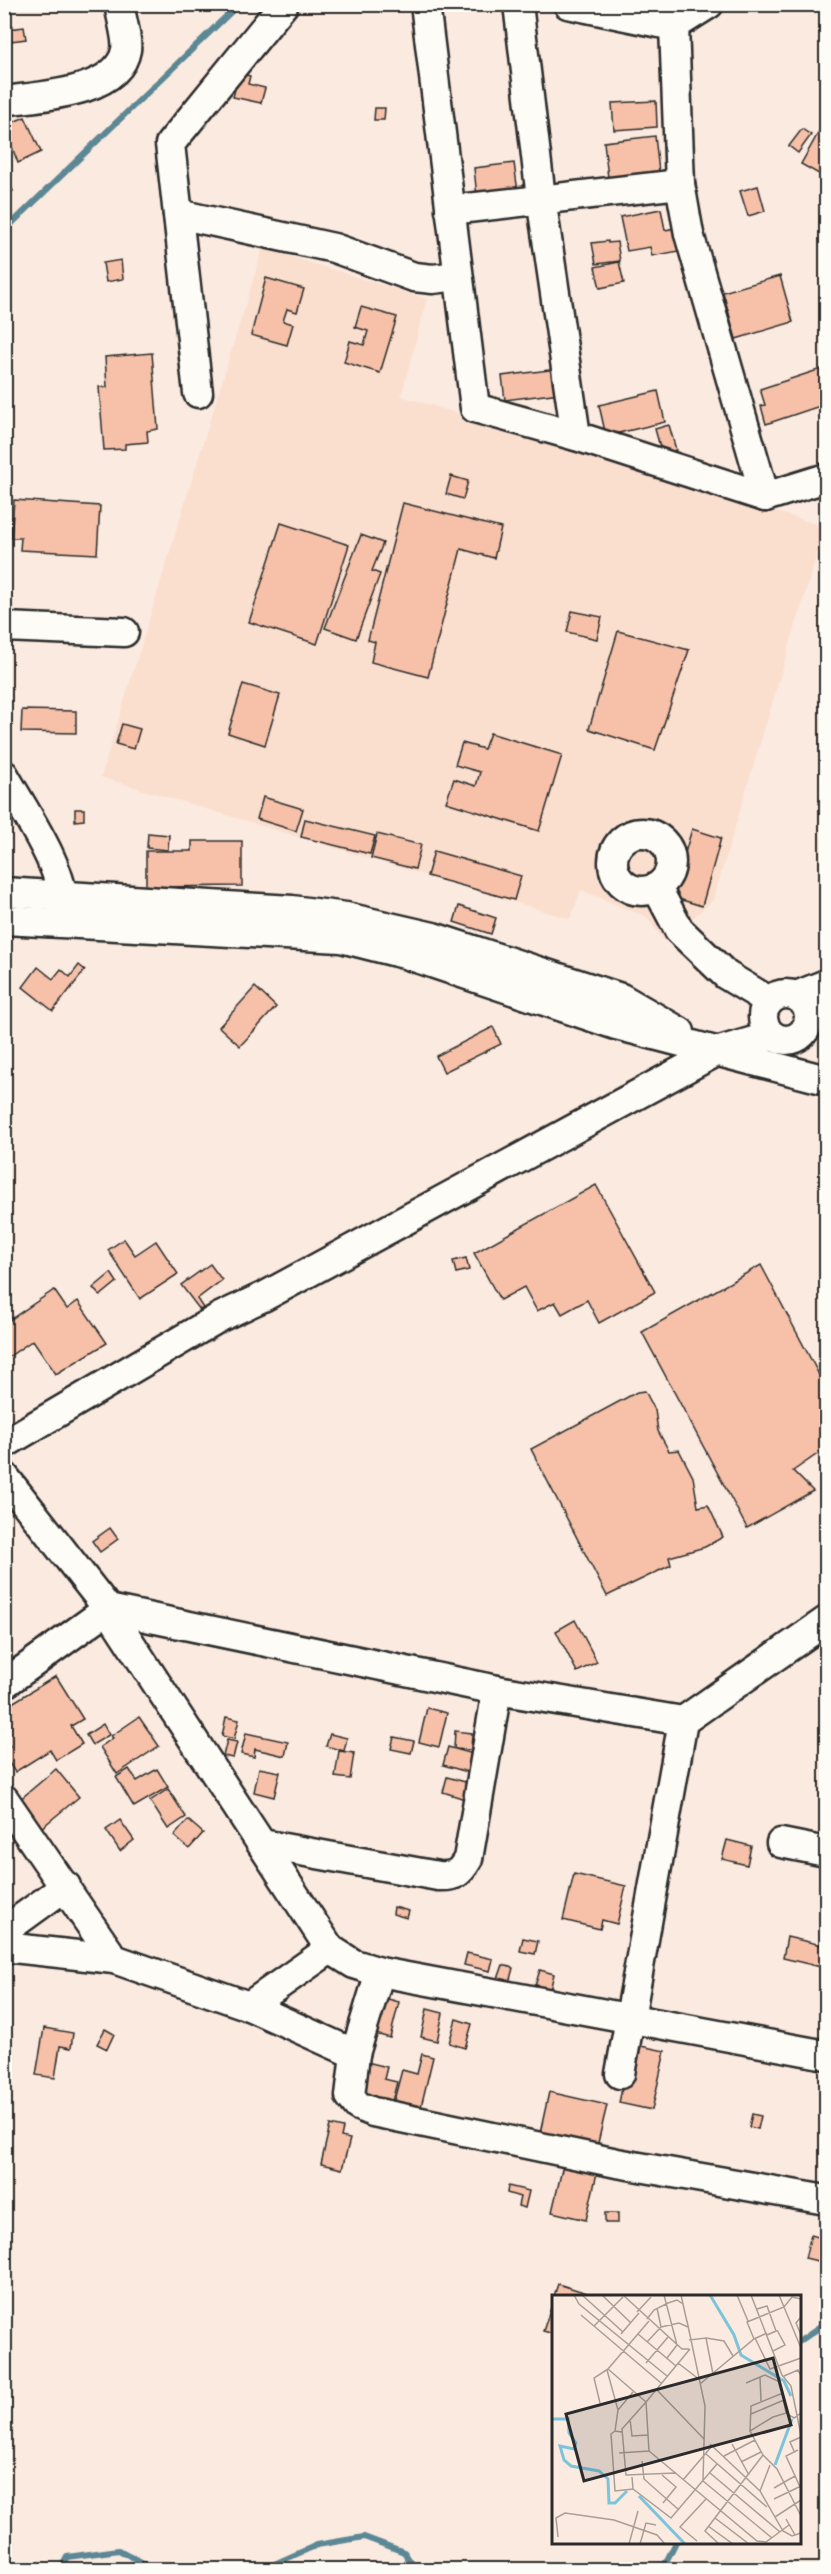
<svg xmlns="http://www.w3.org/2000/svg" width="831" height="2574" font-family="'Indie Flower',sans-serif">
<rect width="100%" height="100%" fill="#fbeadf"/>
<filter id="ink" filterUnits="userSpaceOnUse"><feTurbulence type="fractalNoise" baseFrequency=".0167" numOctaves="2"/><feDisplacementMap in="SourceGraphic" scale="12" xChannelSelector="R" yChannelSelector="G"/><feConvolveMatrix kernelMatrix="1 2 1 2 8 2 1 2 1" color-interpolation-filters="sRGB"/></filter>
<g filter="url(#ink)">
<path fill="#fadece" d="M263,248L427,299L401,396L825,527L713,900L665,942L647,917L581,890L570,919L101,777Z"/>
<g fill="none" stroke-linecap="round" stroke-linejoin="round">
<g stroke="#5b8795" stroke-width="6">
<path d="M4,231L239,4"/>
<path d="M800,2341L826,2323"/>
<path d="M60,2570L67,2557L119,2550L156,2570"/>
<path d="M261,2570L317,2545L364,2537L404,2552L416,2570"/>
<path d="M662,2570L676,2542"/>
</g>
</g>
<g fill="#f6c1a8" stroke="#2b2b2b" stroke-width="1.5">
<path d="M24,27L26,39L11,41L9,29Z"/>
<path d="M239,73L250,76L248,84L265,88L261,103L233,97Z"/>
<path d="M656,101L657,127L614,130L612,103Z"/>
<path d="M375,108H385L384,120H374Z"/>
<path d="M25,117L41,152L18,163L4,126Z"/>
<path d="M825,121L826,122V178L801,164Z"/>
<path d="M802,129L811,135L798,153L789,146Z"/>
<path d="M655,136L659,172L608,178L604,142Z"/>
<path d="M514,163L518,192L477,197L474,168Z"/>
<path d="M7,177L13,191L4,195V178Z"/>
<path d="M758,186L765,211L748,216L740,191Z"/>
<path d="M661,209L665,230L675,228L679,251L652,256L650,247L627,251L620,217Z"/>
<path d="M608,241V243L617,242L620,261L596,264L592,243Z"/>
<path d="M121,260L123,279L106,282L103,263Z"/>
<path d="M619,262L624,283L600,288L595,267Z"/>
<path d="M780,276L793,322L736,339L723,292Z"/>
<path d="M266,278L304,289L297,312L287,309L283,321L293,324L287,345L251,335Z"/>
<path d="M361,307L397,317L380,373L344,362L350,341L364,345L368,331L355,327Z"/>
<path d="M152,353L158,429L147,431L148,442L125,444V449L104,450L99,387H107L105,357Z"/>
<path d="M557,369L560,393L505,400L502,376Z"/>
<path d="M821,369L826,387V404L766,424L761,406L765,405L760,389Z"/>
<path d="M658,391L665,422L606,436L599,405Z"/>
<path d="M669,425L676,450L662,454L655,429Z"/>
<path d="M451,476L468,481L463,499L446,494Z"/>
<path d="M14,500L100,506L97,554L20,550L21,538H11Z"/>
<path d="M403,503L501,528L494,558L461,549L428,677L371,662L375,642L368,640Z"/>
<path d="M281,523L349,545L317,644L249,622Z"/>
<path d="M361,535L383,543L372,571L380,574L356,639L325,628Z"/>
<path d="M572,611L602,617L597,639L567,632Z"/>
<path d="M618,631L689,650L655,750L589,729Z"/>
<path d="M243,684L280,695L265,745L228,733Z"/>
<path d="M22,710L76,711V733L21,732Z"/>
<path d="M122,724L140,729L134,749L116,744Z"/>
<path d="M490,733L562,755L539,831L446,802L454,779L476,786L480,772L455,765L462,743L484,749Z"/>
<path d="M263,797L303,809L296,831L257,819Z"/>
<path d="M75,809H84V820L75,821Z"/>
<path d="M305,819L375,836L370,854L301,837Z"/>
<path d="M692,829L721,838L702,906L672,897Z"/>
<path d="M148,833L169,835L168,850L147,848Z"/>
<path d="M377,834L421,845L415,869L371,858Z"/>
<path d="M192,841H242V886L146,887V851H192Z"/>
<path d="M434,851L521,876L514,900L427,876Z"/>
<path d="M459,906L496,918L491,934L454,922Z"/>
<path d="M79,965L85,970L53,1011L23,987L38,967L53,979L61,969L70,977Z"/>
<path d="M255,987L276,1007L240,1046L219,1027Z"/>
<path d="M493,1027L501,1044L444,1072L436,1056Z"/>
<path d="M596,1185L655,1292L599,1323L587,1300L562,1314L555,1302L537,1311L524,1287L500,1300L474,1253Z"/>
<path d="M124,1239L135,1255L156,1241L178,1274L140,1299L108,1250Z"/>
<path d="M466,1258L469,1270L456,1273L453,1261Z"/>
<path d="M210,1264L222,1280L197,1299L203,1308L200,1310L181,1285Z"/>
<path d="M761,1265L826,1388V1448L793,1471L813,1491L747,1528L642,1332Z"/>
<path d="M111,1273L117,1282L100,1296L93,1288Z"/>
<path d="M54,1290L67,1309L78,1301L107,1343L56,1374L33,1340L4,1360V1324Z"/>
<path d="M645,1391L655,1410L658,1431L669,1451L679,1450L693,1477L698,1507L708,1505L723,1537L705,1547L669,1557L671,1565L607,1596L531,1449L637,1392Z"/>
<path d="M110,1528L118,1539L100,1552L92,1541Z"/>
<path d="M575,1620L597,1662L577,1672L556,1631Z"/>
<path d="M56,1676L83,1719L71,1726L82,1744L56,1760L50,1750L15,1772L4,1756V1750L10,1746L4,1737V1708Z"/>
<path d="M427,1708L447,1713L439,1747L419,1742Z"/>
<path d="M139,1717L159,1746L117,1774L100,1747L113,1738L111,1736Z"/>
<path d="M226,1717L239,1720L234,1739L222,1736Z"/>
<path d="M103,1724L109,1735L92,1745L86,1735Z"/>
<path d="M455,1731L472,1733L471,1750L454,1749Z"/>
<path d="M246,1733L288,1742L285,1756L255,1749L254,1757L241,1754Z"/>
<path d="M330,1734L347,1738L344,1751L326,1746Z"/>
<path d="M394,1737L414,1741L411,1753L391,1749Z"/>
<path d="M227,1740L237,1742L233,1758L223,1756Z"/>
<path d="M448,1747L477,1755L471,1773L443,1765Z"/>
<path d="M339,1751L354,1753L350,1779L335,1777Z"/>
<path d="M259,1768L280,1772L274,1797L254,1792Z"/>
<path d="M56,1769L79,1797L34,1834L11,1807Z"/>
<path d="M129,1769L137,1781L157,1769L168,1787L134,1807L116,1777Z"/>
<path d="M447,1777L469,1783L465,1799L443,1792Z"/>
<path d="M168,1789L186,1817L168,1829L150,1801Z"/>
<path d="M120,1820L134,1840L120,1851L106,1830Z"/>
<path d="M188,1820L203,1833L189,1849L174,1836Z"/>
<path d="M727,1840L751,1846L747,1865L722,1859Z"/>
<path d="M574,1874L626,1886L617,1924L602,1920L600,1929L563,1920Z"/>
<path d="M394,1907L409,1911L407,1918L393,1914Z"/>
<path d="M787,1937L826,1946L821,1967L783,1958Z"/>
<path d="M523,1938L538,1941L535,1954L520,1951Z"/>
<path d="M467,1953L493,1959L490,1971L464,1965Z"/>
<path d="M503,1965L513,1968L509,1983L498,1979Z"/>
<path d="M540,1970L554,1974L550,1990L535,1986Z"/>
<path d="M381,1997L399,2002L390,2038L372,2033Z"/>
<path d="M427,2009L443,2013L437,2041L421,2037Z"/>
<path d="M456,2019L472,2024L465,2048L449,2043Z"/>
<path d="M44,2028L73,2033L71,2048L60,2046L55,2078L36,2075Z"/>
<path d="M105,2029L114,2034L107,2049L97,2044Z"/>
<path d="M10,2044L11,2061L4,2062V2045Z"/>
<path d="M631,2044L665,2051L652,2110L619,2103Z"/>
<path d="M422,2054L433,2057L420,2111L393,2104L402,2070L417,2074Z"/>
<path d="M367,2062L387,2067L384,2079L397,2082L390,2109L358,2101Z"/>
<path d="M549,2092L607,2105L596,2151L539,2138Z"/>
<path d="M752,2114L761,2116L758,2129L749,2127Z"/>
<path d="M330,2125L343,2128L341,2137L350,2139L342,2169L321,2164Z"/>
<path d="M563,2165L597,2173L586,2220L552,2212Z"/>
<path d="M508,2186L529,2191L525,2208L518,2206L520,2197L507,2193Z"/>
<rect x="605" y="2213" width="13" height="10"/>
<path d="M811,2235L826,2239V2263L805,2258Z"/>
<path d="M558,2284L587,2293L586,2296H554Z"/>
<path d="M554,2299V2334L543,2331Z"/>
</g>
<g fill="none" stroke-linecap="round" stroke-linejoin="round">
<g stroke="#2b2b2b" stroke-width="33">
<g id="minor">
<path d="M425,4L475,408L576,436L765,497"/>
<path d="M518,4L541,198L576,436"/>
<path d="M568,4L674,26"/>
<path d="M709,4L674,26L680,184L689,234L765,497L826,478"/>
<path d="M4,101C38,96 118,94 126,50C128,40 121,16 119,4"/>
<path d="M450,210L680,184"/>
<path d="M178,214L334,248L414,277L433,279L457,276"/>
<path d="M198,393L170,144L284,4"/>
<path d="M4,627L124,632"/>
<path d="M4,775C25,813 65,869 64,911"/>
<circle cx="642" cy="862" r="29"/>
<path d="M657,888L679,930L726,975L769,1001"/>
<path d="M4,892L292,910L346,917L433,937L621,998L680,1032"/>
<path d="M4,920L341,938L408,955L616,1025L826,1080"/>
<circle cx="786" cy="1017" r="23"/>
<path d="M796,996L826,984"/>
<path d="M4,1444L220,1317L265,1296L716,1052L771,1036"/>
<path d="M4,1476L108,1609L497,1690L683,1721L826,1621"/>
<path d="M4,1684L108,1609L330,1949L354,1964L380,1972L826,2055"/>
<path d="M4,1799L114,1959"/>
<path d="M781,1843L826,1852"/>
<path d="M262,1844L438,1876C455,1877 460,1873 468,1859L497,1690"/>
<path d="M4,1931L66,1886"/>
<path d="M4,1947L114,1959L249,2006L355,2054L380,1972"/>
<path d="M249,2006L330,1949"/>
<path d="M355,2054L350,2096L358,2106L373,2112L617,2163L826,2200"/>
<path d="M620,2074L683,1721"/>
</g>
</g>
<use href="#minor" stroke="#fdfcf7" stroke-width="28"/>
</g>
</g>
<g transform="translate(552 2295)">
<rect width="249" height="249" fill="#fbeadf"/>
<path fill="none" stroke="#7bc4dc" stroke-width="3" d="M158,0L182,40L189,60L232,86L239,101M0,124H16L17,138L24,148L22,154L8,151L12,165L19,171L47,176L56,184L57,208H63L75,196M223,170L240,124M87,201L133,249"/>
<path fill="none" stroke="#a89e97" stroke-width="1.5" d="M22,0L27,9L115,81M30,0L71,37M50,0L79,28M71,0L130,54H137M112,0L125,50L115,63M129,0L135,27M185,0L196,26M199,0L230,80L239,91L249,140M227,0L249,53M105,13L109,32M205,14L215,11L224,36L215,40M85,17L99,2M29,20L109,88M249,22L244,28L249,40M95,24L102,15L116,8L125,5L131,9M97,26L56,74L94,107L70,134L74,180L124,178M135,26L153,111L151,186L220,243M42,31L71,2M69,39L87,18M86,39L124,71M154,43L172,46L181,61M203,43L218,74L249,63M202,44L195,27L232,12L240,2L249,4M137,45L154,43L161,79M95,47L109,32L127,28L136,32M138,54L94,107L97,156L205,246L214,247L237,230M221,56L233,50L225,35M94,68L116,42M126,68L148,85M55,75L66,115L63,136L70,137M232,81L246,75L249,81M208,82L209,106M194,88L213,80L228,87L234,118M148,89L202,44L215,38M104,94L152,144M48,108L42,83L56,74M66,115L81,97M249,118L242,123L234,118L221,122L198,136L211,160L225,174L249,221M199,119L232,105M78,124L80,141L96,140M63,136L59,139L63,196L81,194L80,182M198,136L199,111L231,98M158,149L208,196L231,236L240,241L249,238M180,149L197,180M246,155L234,161L249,194M242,156L238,147L249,142M67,158L97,156M154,159L215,212M172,161L203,145M90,166L92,184L127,215M189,167L209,157M158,178L228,237M110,180L124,192L111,208M131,185L160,151M222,193L243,181M81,194L119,223L165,169M208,196L218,170M222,204L249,191M223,222L249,205M163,223L197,249M234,224L243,240M156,231L181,249M6,242L4,223L13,218L62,225L105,240L113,249M145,246L128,232L154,204M77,249L86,216M88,249L94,228L104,230M167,249L153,236L211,160"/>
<path fill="#2b2b2b" fill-opacity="0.15" stroke="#2b2b2b" stroke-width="3" d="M221,63L239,130L32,186L14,119Z"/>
<rect width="249" height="249" fill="none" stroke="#2b2b2b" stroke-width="3"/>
</g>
<rect width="831" height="2574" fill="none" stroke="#fdfcf7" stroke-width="24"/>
<rect x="12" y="12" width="807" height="2550" fill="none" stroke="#2b2b2b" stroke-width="2" filter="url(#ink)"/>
</svg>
